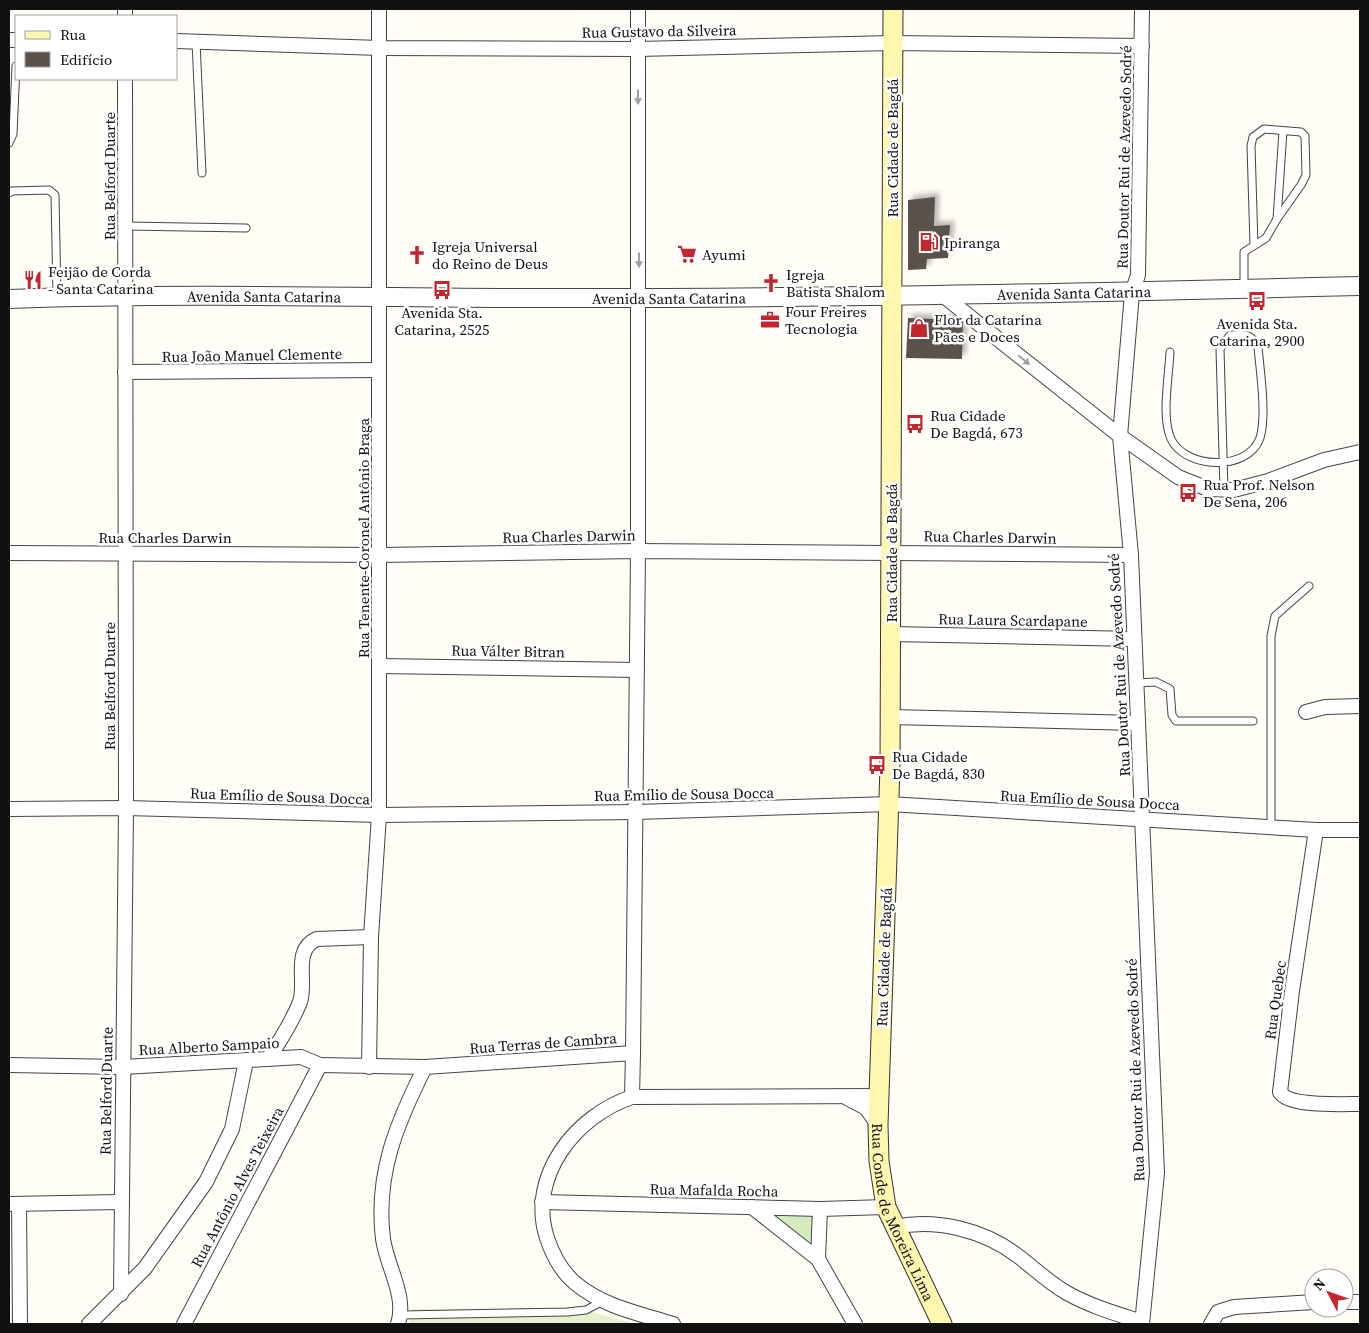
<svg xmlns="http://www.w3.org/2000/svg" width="1369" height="1333" font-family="'Source Serif 4',serif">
<defs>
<filter id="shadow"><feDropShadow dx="4.5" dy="-4.5" stdDeviation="2.5" flood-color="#0004"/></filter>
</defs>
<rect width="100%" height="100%" fill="#fffdf5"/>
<path fill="#d5ebbd" d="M766,1211H814L816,1252L794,1230Z"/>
<path fill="#e6f2cf" d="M578,1308L635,1324H408L413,1309Z"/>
<g fill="#5a524d" filter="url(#shadow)">
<path d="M935,197L934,226L950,225L948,258L927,259L926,269L908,270V200Z"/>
<path d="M908,318L963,320L962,359L906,358Z"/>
</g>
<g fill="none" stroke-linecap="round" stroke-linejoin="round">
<g stroke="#444" stroke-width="9">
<g id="service">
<path d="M196,42L202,173"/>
<path d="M9,143L13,134L16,66"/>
<path d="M9,193L12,191L49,190L55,195L57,297"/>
<path d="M125,226L246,228"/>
<path d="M1254,245L1251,146L1253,137L1264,129L1301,132L1305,136L1306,175L1301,185L1277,219"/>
<path d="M1244,288V252L1266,238L1277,219L1283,131"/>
<path d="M1170,352C1169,376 1161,417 1171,439C1185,469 1248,472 1260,438C1267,416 1260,370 1258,347C1251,333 1244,334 1230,335L1220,349L1224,490"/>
<path d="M1136,683L1156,682L1170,689L1172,715L1176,721H1253"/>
<path d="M1271,827V636L1275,616L1309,586"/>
<path d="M401,1315L567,1312L586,1310L601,1302"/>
</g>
</g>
<g stroke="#444" stroke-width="16">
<g id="minor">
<path d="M125,9V16"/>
<path d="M9,40H16"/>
<path d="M176,41L380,48L638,49L893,43L1142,46"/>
<path d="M945,297L1120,436L1178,477L1208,489L1234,490L1268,481L1324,460L1360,452"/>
<path d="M125,372L378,370"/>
<path d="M9,553L379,555L638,551L1131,555"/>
<path d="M891,634L1134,639"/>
<path d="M380,666L637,670"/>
<path d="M1306,712L1325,707L1360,706"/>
<path d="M890,717L1137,723"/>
<path d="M9,809L126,808L379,815L636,812L889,804L1316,830H1360"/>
<path d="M1316,830L1292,991L1280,1092C1288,1107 1343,1104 1360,1104"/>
<path d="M633,1053L638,551V9"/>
<path d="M268,1059C280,1041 292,1022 300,1002C307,983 292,949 317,939L371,937"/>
<path d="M9,1065L123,1067L301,1057L320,1065"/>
<path d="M320,1065L425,1067L633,1053L632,1097L880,1096"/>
<path d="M369,1067L371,937L379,815V9"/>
<path d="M632,1097C575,1116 527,1177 547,1238C553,1256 561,1271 575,1283C604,1307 638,1313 673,1324"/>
<path d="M847,1098L866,1108L878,1125"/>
<path d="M542,1202L820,1209L886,1207"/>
<path d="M9,1204L120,1202"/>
<path d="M19,1204L20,1324"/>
<path d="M752,1207L818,1259L855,1324"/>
<path d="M895,1227C936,1218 984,1230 1018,1256C1034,1268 1049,1283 1067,1293C1090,1306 1117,1314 1142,1322"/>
<path d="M818,1259L820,1209"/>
<path d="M121,1294L126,808L125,79"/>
<path d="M1344,1302H1360"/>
<path d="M89,1324L145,1268L206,1182L232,1129L246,1061"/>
<path d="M184,1324L320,1065"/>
<path d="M398,1324C407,1296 387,1267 383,1239C375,1174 397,1123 425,1067"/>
<path d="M1142,1324L1157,1173L1131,555L1120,436L1132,293L1138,275L1142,9"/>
<path d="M1211,1324L1218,1312L1234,1307L1314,1302"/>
</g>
</g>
<g stroke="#444" stroke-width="20">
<g id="tertiary">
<path id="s1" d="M9,299C176,293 344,297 511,298C794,299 1077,293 1360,286"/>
</g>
</g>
<g stroke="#333" stroke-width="21">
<g id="secondary">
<path id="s2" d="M893,9L890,767L878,1125L879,1161L886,1207L942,1324"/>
</g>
</g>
<use href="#service" stroke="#fff" stroke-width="7"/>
<use href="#minor" stroke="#fff" stroke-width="14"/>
<use href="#tertiary" stroke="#fff" stroke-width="18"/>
<use href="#secondary" stroke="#fff6b0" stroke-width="19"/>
</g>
<defs><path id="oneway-solid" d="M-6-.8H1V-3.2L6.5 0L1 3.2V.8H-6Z" transform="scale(1.25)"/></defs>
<g fill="#a0a0a0">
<use href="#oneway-solid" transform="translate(638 97) rotate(90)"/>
<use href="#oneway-solid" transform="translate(639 260) rotate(90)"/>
<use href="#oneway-solid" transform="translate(1024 360) rotate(39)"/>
</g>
<defs>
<g id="fuel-bare" transform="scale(1.5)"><path d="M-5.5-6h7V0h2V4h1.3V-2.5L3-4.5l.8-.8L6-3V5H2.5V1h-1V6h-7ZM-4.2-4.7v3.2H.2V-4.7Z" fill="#c4262e" stroke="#fff" stroke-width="2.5" paint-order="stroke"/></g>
<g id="supermarket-bare" transform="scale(1.5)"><path d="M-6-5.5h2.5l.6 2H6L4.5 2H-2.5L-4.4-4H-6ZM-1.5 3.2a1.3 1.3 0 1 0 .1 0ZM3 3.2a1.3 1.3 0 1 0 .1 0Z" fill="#c4262e" stroke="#fff" stroke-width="2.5" paint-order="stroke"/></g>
<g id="church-bare" transform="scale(1.5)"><path d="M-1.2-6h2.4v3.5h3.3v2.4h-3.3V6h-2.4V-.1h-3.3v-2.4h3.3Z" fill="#c4262e" stroke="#fff" stroke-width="2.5" paint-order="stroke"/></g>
<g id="restaurant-bare" transform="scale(1.5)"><path d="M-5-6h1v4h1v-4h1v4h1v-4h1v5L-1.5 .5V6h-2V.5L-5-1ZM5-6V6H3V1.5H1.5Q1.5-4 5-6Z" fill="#c4262e" stroke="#fff" stroke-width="2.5" paint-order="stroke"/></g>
<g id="bus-bare" transform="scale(1.5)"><path d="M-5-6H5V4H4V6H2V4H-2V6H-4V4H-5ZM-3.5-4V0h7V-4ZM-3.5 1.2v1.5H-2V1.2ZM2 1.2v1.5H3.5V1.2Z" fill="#c4262e" stroke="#fff" stroke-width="2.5" paint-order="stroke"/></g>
<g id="office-bare" transform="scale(1.5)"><path d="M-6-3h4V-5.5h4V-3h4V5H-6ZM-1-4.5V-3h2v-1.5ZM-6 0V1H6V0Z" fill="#c4262e" stroke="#fff" stroke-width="2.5" paint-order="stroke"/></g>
<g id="shop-bare" transform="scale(1.5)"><path d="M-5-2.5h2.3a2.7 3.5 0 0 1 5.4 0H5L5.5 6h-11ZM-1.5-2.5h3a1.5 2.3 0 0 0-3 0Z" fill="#c4262e" stroke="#fff" stroke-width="2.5" paint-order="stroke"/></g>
</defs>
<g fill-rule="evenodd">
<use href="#fuel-bare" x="929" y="242"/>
<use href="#supermarket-bare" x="687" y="254"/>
<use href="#church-bare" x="417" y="255"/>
<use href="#restaurant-bare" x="33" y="280"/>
<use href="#church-bare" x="771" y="283"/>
<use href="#bus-bare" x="442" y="290"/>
<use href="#bus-bare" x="1257" y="301"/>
<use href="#office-bare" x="770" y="320"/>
<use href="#shop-bare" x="919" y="328"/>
<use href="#bus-bare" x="915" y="424"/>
<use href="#bus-bare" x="1188" y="493"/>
<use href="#bus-bare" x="877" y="765"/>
</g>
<g text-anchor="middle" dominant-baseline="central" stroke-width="5" stroke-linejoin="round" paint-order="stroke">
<g font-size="15" fill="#111" stroke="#fff">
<text transform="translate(659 31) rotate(-1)">Rua Gustavo da Silveira</text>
<text transform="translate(892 148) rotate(-90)">Rua Cidade de Bagdá</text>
<text transform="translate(1124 157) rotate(-89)">Rua Doutor Rui de Azevedo Sodré</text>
<text transform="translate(109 176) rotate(-90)">Rua Belford Duarte</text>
<text stroke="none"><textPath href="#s1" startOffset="1065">Avenida Santa Catarina</textPath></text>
<text stroke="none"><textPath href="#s1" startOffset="255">Avenida Santa Catarina</textPath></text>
<text stroke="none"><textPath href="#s1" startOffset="660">Avenida Santa Catarina</textPath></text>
<text transform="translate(252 355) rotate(-1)">Rua João Manuel Clemente</text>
<text transform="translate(569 536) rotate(-1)">Rua Charles Darwin</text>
<text x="165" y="537">Rua Charles Darwin</text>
<text transform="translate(990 537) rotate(1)">Rua Charles Darwin</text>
<text transform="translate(363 538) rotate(-90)">Rua Tenente-Coronel Antônio Braga</text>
<text transform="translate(891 553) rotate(-90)">Rua Cidade de Bagdá</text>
<text transform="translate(1013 620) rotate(1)">Rua Laura Scardapane</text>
<text transform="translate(508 651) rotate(1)">Rua Válter Bitran</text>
<text transform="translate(1119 665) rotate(-93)">Rua Doutor Rui de Azevedo Sodré</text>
<text transform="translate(109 686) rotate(-90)">Rua Belford Duarte</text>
<text transform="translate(684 794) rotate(-1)">Rua Emílio de Sousa Docca</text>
<text transform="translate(280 796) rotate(2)">Rua Emílio de Sousa Docca</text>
<text transform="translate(1090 800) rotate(3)">Rua Emílio de Sousa Docca</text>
<text transform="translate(884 957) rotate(-88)">Rua Cidade de Bagdá</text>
<text transform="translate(1275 1000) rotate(-82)">Rua Quebec</text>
<text transform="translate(543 1043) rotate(-4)">Rua Terras de Cambra</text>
<text transform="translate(209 1046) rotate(-3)">Rua Alberto Sampaio</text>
<text transform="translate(1135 1070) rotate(-92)">Rua Doutor Rui de Azevedo Sodré</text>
<text transform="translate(106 1091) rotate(-89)">Rua Belford Duarte</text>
<text transform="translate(237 1187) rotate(-62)">Rua Antônio Alves Teixeira</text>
<text transform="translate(714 1190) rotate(1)">Rua Mafalda Rocha</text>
<text stroke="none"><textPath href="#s2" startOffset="1208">Rua Conde de Moreira Lima</textPath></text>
</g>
<g font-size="15" fill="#111" stroke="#fff" text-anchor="start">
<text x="944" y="242">Ipiranga</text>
<text x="432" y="246">Igreja Universal<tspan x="432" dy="17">do Reino de Deus</tspan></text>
<text x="702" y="254">Ayumi</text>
<text x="48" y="271">Feijão de Corda<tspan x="48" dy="17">- Santa Catarina</tspan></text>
<text x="786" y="274">Igreja<tspan x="786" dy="17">Batista Shalom</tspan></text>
<text x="785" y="311">Four Freires<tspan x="785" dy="17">Tecnologia</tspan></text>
<text x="442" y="312" text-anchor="middle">Avenida Sta.<tspan x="442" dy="17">Catarina, 2525</tspan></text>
<text x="934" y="319">Flor da Catarina<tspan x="934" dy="17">Pães e Doces</tspan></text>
<text x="1257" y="323" text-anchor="middle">Avenida Sta.<tspan x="1257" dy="17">Catarina, 2900</tspan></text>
<text x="930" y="415">Rua Cidade<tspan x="930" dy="17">De Bagdá, 673</tspan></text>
<text x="1203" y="484">Rua Prof. Nelson<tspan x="1203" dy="17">De Sena, 206</tspan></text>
<text x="892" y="756">Rua Cidade<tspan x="892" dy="17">De Bagdá, 830</tspan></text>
</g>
</g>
<rect width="1369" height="1333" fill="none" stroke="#111111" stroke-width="20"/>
<rect x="15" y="15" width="162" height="65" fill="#ffffff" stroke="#a0a0a0"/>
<rect x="25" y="31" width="25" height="8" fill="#fff6b0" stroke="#a0a0a0"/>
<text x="60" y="40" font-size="15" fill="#111111">Rua</text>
<rect x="25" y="52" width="25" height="15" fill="#5a524d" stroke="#a0a0a0"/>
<text x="60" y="65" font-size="15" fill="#111111">Edifício</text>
<g transform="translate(1329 1293) rotate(311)"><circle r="24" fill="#ffffff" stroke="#a0a0a0"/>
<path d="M0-4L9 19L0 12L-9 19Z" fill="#c4262e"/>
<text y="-8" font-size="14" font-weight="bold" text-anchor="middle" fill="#111111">N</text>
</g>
</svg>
